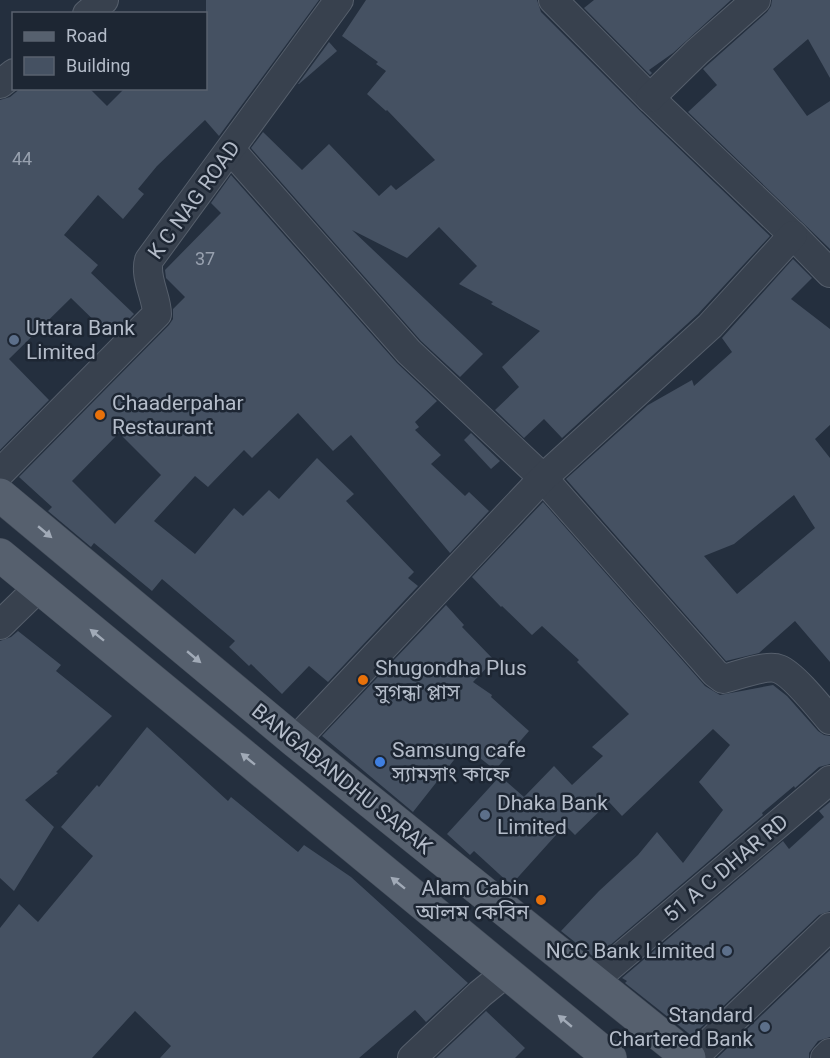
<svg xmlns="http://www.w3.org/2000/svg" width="830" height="1058" font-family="Roboto,'Noto Sans Bengali',sans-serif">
<rect width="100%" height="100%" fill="#242f3e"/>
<g fill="#455162" fill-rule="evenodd">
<path d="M206,0H319L219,136L205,120L157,166L138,189L144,194L123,219L98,195L64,235L98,265L91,273L134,314L111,337L71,298L9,359L49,400L0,450V100L10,97L21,88H89L107,106L125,88H206Z"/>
<path d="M366,0H537L541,12L639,110L770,236L698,314L562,438L544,419L524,438L495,410L519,387L502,367L540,331L491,304L493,302L459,284L477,266L439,227L407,258L352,230L483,354L460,377L421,341L251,148L263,132L302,170L329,144L379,196L391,185L396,190L435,160L387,110L386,111L367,94L386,71L376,64L378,62L342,36Z"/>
<path d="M594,0H731L673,53L649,70L652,73L650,75L584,8Z"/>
<path d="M772,0H830V78L808,39L773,69L807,116L830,101V249L688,112L717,85L703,69L767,12L771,6Z"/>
<path d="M329,42L337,51L299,84H298Z"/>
<path d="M231,175L397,363L437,401L415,422L419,427L415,430L441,455L431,464L465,496L469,492L489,511L450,553L351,435L333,451L298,413L252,458L244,450L208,487L195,476L154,521L195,554L234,508L243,516L269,490L279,499L317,458L354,494L346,501L414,572L408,578L418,586L328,682L309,666L282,694L251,664L249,666L229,647L235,641L162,579L152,591L94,543L91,547L48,511L52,507L19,477L169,325L173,319V309L185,297L166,278L165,270L221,213L211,203ZM119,433L161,475L115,524L72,481Z"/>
<path d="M793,259L812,278L791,299L830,329V425L815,439L830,458V662L795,621L759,653L726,661L566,479L648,405L692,380L694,386L732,352L722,338ZM794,495L815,528L737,594L704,556L734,544Z"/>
<path d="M471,433L500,461L491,469L464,440Z"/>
<path d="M543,502L705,686L720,695L773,685L787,696L818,731L824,735L830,736V764L819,767L795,788L794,786L762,813L763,815L595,958L561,931L599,891L638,855L657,832L683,863L723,810L699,782L730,745L713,729L622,816L609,802L575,835L565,825L511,885L474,851L470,855L447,834L500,776L524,797L554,766L572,785L603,756L592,747L629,714L577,662L579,660L542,626L532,635L502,606L501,607L472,577Z"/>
<path d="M446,605L464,625L462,627L494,660L473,682L492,695L491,697L529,731L495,770L465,746L413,812L322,736Z"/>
<path d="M18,631L61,665L56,671L112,716L56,772L58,773L25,800L54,827L14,891L0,878V641L11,637Z"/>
<path d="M147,727L228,801L231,797L298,852L304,845L351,877L468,983L426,1022L415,1010L359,1058H160L171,1046L135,1011L92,1058H0V928L19,904L38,922L93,856L61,827L97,785L99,787Z"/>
<path d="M830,802V911L819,915L692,1036L625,983L627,981L622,978L783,841L789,849L824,817L819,811Z"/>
<path d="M830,950V1037L818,1041L809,1053V1058H717Z"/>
<path d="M486,1011L525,1048L515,1058H436Z"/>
</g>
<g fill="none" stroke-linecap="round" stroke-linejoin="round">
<g stroke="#565f6c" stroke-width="30">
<g id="minor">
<path d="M553,0L650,98L793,235L830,273"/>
<path d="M87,14L104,0"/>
<path d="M0,84L14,73"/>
<path d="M650,98L697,52L756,0"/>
<path d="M231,150L409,352L543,478L715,673L723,679C736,676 767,664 779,669C794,675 819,707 830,720"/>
<path d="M0,473L157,314C157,297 144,277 149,260L339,0"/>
<path d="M0,625L39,587"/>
<path d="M295,741L543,478L710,326L793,235"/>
<path d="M594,980L830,780"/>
<path d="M412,1058L480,994L507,972"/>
<path d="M693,1058L830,927"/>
<path d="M825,1058L830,1053"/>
</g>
</g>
<g stroke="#414a57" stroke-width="34">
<g id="major">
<path d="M0,495L295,741L689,1058"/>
<path d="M0,555L610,1058"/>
</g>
</g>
<use href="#minor" stroke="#38414e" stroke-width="28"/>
<use href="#major" stroke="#56606e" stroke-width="33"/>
</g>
<defs><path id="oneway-solid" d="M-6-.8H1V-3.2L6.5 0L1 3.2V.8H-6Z" transform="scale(1.5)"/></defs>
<g fill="#a1aab7">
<use href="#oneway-solid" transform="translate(45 532) rotate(40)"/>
<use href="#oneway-solid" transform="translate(97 635) rotate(-141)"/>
<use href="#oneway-solid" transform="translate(194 657) rotate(40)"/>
<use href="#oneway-solid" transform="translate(248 759) rotate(-141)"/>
<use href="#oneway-solid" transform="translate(398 883) rotate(-141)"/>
<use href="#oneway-solid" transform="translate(565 1021) rotate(-140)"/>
</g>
<g fill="#5c6f8a" stroke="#1d2633" stroke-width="2">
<circle cx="14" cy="340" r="6"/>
<circle cx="485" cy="815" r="6"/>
<circle cx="727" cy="951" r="6"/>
<circle cx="765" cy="1027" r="6"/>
</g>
<g fill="#e8710a" stroke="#1d2633" stroke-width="2">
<circle cx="100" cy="415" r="6"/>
<circle cx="363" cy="680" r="6"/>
<circle cx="541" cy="900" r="6"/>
</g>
<circle fill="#3f7fe0" stroke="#1d2633" stroke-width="2" cx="380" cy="762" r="6"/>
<g text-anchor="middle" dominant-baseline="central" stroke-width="5" stroke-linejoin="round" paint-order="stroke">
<g font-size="18" fill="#98a1af">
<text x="22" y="158">44</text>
<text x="205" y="258">37</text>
</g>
<g font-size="21" fill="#b4bcc9" stroke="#1d2633">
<text transform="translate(194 200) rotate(-54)">K C NAG ROAD</text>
<text transform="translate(342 779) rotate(39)">BANGABANDHU SARAK</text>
<text transform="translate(726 868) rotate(-40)">51 A C DHAR RD</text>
</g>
<g font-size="21" fill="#b4bcc9" stroke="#1d2633" text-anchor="start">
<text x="26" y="328">Uttara Bank<tspan x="26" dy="24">Limited</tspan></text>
<text x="112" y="403">Chaaderpahar<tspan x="112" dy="24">Restaurant</tspan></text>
<text x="375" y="668">Shugondha Plus<tspan x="375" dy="24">সুগন্ধা প্লাস</tspan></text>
<text x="392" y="750">Samsung cafe<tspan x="392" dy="24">স্যামসাং কাফে</tspan></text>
<text x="497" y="803">Dhaka Bank<tspan x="497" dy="24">Limited</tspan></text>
<text x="529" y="888" text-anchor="end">Alam Cabin<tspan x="529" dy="24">আলম কেবিন</tspan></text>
<text x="715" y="951" text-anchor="end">NCC Bank Limited</text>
<text x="753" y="1015" text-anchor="end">Standard<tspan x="753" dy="24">Chartered Bank</tspan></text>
</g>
</g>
<rect x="12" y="12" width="195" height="78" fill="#1d2633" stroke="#59626f" stroke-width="1.5"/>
<rect x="24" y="32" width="30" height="9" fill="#56606e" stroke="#59626f" stroke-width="1.5"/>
<text x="66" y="42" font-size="18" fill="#b4bcc9">Road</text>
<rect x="24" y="57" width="30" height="18" fill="#455162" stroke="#59626f" stroke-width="1.5"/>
<text x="66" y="72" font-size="18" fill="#b4bcc9">Building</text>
</svg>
